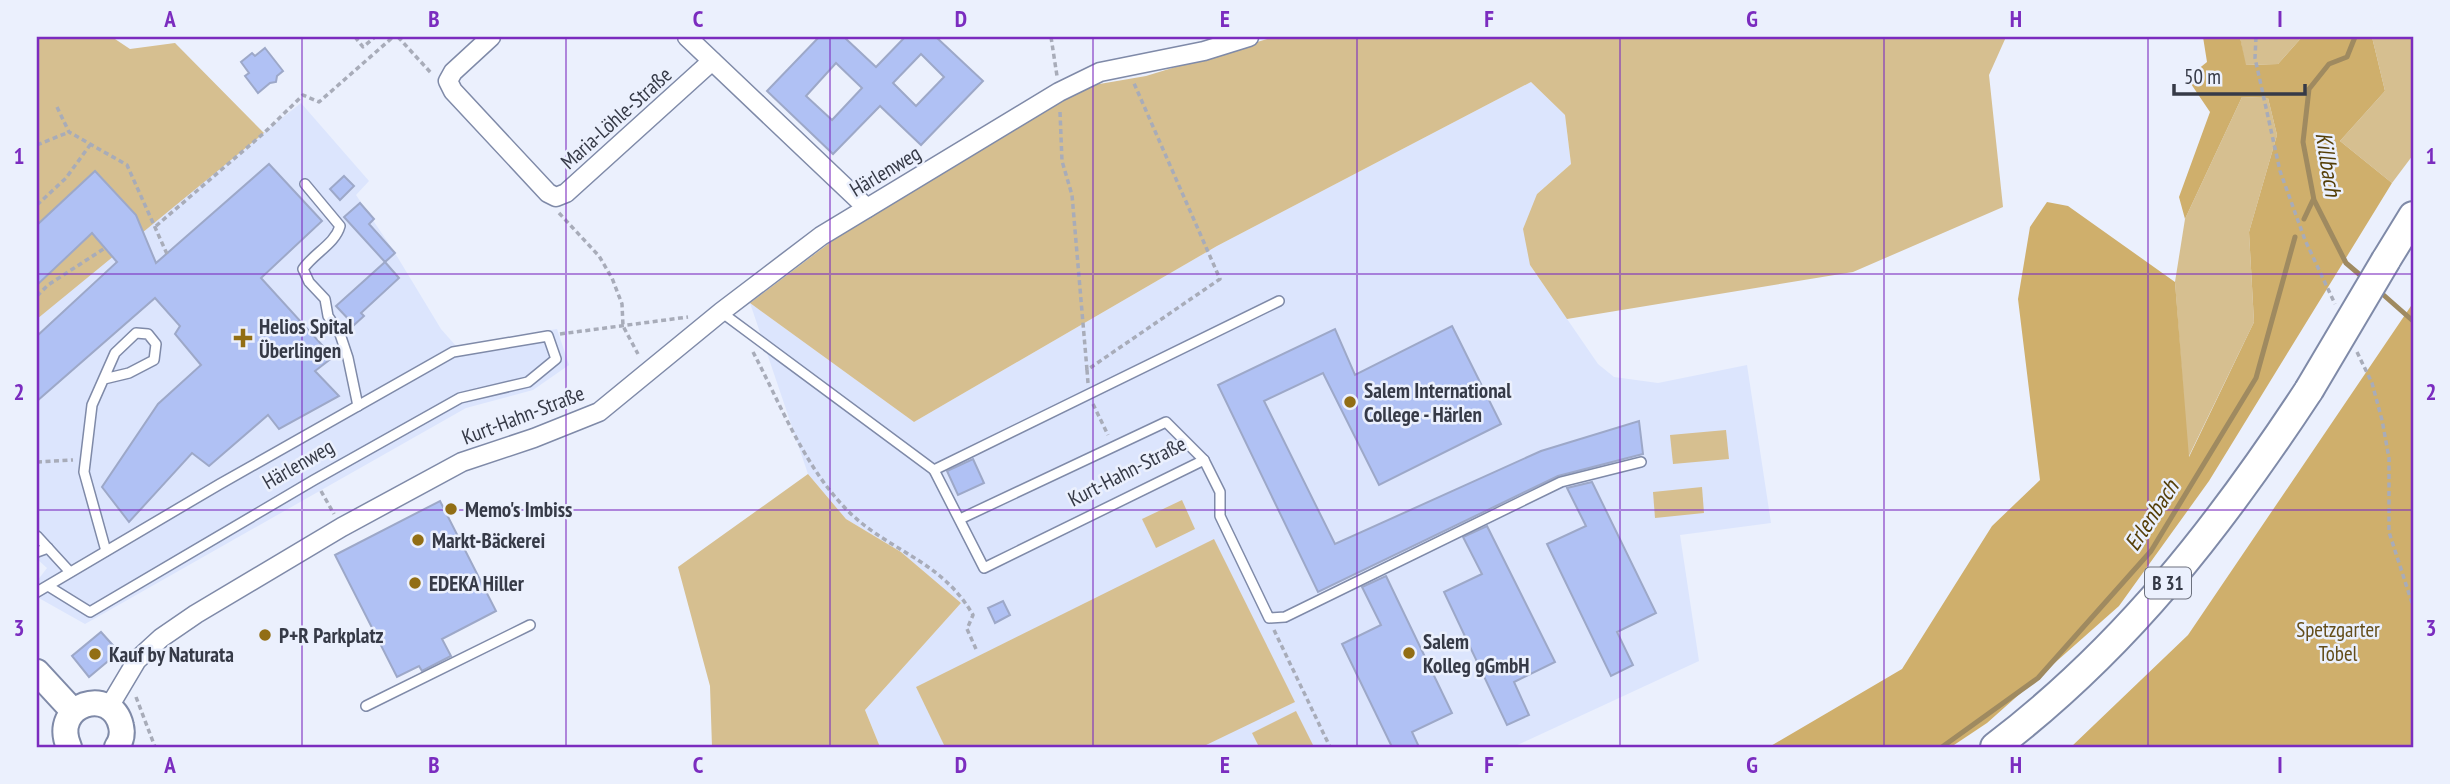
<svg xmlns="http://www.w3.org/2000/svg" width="2450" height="784" font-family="'PT Sans Narrow',sans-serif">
<rect width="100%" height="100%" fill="#ebf0fd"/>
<g fill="#dce5fd">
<path d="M175,43L263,133L301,103L369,181L356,195L395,253L441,329L456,346L557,329L569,365L533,390L466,408L85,624L37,597V581L47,568L37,559V68Z"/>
<path d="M1531,82L1565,115L1571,164L1537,194L1530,265L1598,364L1614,377L1658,383L1747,365L1771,523L1680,535L1699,661L1513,747H880L865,710L961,603L901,552L846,519L808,474L750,303L914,422L1217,246Z"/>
</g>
<g fill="#d6bf90">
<path d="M37,37H112L130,49L175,43L264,133L37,319Z"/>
<path d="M1274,37H2006L1989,75L2003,207L1853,272L1567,319L1530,265L1523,229L1537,194L1571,164L1565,115L1531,82L1217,246L914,422L750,303L840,235L1082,87L1146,76Z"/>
<path d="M2240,37H2302L2278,64L2245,65Z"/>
<path d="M2372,37H2413V155L2392,183L2340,141L2385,91Z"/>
<path d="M2242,97L2268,98L2277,135L2249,232L2254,322L2188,458L2175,282L2185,219Z"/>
<path d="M1726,430L1729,459L1673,464L1670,435Z"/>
<path d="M808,474L846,519L901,552L961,603L865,710L880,747H712L710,686L678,567Z"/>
<path d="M1702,487L1704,513L1655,518L1653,492Z"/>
<path d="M1182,500L1195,529L1156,548L1142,519Z"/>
<path d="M1214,539L1295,702L1202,747H945L916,687Z"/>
<path d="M1296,711L1314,747H1259L1252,733Z"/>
</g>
<g fill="#cfaf6c">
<path d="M2203,37H2240L2246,65L2278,64L2302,37H2372L2385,91L2340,141L2392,183L2209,481L2119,606L1987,723L1951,747H1769L1902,669L1992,526L2040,480L2018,299L2030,227L2047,202L2068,206L2175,282L2189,457L2254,322L2249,232L2277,135L2268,98L2242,97L2185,219L2179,197L2210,112L2187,78L2207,62Z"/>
<path d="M2413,303V747H2071L2188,635Z"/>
</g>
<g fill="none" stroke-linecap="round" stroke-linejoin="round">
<g stroke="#9f8a60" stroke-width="5">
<path d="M2355,37L2347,57L2329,64L2309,89L2303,142L2314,200L2346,263L2366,280"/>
<path d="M2304,219L2313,200"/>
<path d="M2379,291L2413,321"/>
<path d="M1942,747L2038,678L2151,551L2256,378L2295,237"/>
</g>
</g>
<g fill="#b0c1f4" stroke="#9da8c8" stroke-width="2" fill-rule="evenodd">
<path d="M819,37H844L876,67L905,37H936L983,81L921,145L880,106L833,154L767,91ZM921,54L944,77L916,106L893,83ZM836,63L862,88L832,120L806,96Z"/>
<path d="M265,48L283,71L277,76L276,82L270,83L258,93L245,76L249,73L241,62L252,53L255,56Z"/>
<path d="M269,164L322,221L261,278L333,357L315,371L339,396L279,429L268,415L209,466L192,453L129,522L102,487L158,404L201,365L175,334L180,326L155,298L37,401V336L117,262L92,233L37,285V225L95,171L136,215L156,263Z"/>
<path d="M344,176L354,186L340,200L330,189Z"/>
<path d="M360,203L374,219L369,224L395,253L385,262L344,217Z"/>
<path d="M385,262L399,278L361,313L364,316L354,325L336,306Z"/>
<path d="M1452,326L1501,424L1379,485L1323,373L1264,401L1335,544L1541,451L1639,421L1643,454L1558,476L1318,592L1218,385L1335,329L1355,375Z"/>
<path d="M973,459L984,483L958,495L947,471Z"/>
<path d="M1592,482L1656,613L1617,632L1633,665L1611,676L1547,544L1586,526L1567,488Z"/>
<path d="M440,501L496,611L442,639L451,656L422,671L419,666L397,677L335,555Z"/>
<path d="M1487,526L1555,662L1514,682L1529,715L1507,725L1444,592L1482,574L1463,537Z"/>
<path d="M1386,576L1452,713L1412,732L1419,747H1392L1342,644L1381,625L1362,587Z"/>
<path d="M1003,601L1010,615L995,623L988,608Z"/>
<path d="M101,632L119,652L89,677L72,656Z"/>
</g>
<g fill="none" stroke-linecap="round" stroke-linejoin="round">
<g stroke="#7f8aa8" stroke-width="12">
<g id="lane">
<path d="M305,184L340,226C335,244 314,253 303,269L309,282L325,299L328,316L340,334L348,358L358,406"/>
<path d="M721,312L934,470L984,568L1204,460"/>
<path d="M104,379L129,373L154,360L156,344L148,334L136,333L115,353L92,405L84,472L106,551"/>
<path d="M934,470L1279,301"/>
<path d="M960,519L1166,422L1204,460L1220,492V516L1269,618L1285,617L1561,482L1641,462"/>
<path d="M37,536L70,572"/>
<path d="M37,552L48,548"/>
<path d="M37,592L220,484L453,352L548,336L556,359L528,382L460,398L314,480L90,612L48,586"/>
<path d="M366,706L530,625"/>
</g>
</g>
<g stroke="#7f8aa8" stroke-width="21">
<g id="street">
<path d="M491,37L453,72L448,81L453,91L548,193L556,197L566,193L712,61"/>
<path d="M687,37L867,208"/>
<path d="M109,707L137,660L161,638L196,614L342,527L462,462L534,438L599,412L721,312L821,236L1059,92L1100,72L1204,51L1249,37"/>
</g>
</g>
<g stroke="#7f8aa8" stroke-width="28">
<g id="secondary">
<path d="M37,672L73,711"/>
<path d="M69,747C50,704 112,685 121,726C123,734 121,741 117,747"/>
</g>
</g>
<g stroke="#7f8aa8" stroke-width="32">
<g id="primary">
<path d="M2386,260L2413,216"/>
<path d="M1995,747C2126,647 2219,527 2309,390"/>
</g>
</g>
<g stroke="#a8acb9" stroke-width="3.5" stroke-dasharray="5 3.5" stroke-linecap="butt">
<path d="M355,37L363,47L375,37"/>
<path d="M398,37L432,74"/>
<path d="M1051,37L1057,76"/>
<path d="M2256,37L2255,58L2280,171L2305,240L2335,304"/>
<path d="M57,107L69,132L127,165L167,254"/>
<path d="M1060,112L1062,161L1072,195L1087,370"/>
<path d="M37,145L69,132"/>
<path d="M37,205L66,178L90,145"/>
<path d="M559,213L599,256L612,278L622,304L623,326L638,354"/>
<path d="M156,226L264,133L303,95L319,102L393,37"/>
<path d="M37,296L48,285L105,248"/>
<path d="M560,334L688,317"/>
<path d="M753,352C782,407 805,469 850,513C891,552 942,561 973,615L967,629L976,649"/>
<path d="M2357,352L2372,383L2382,420L2389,458V532L2413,606"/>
<path d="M1088,383L1087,370L1220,279L1133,81"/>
<path d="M1093,404L1108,435"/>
<path d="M37,462L73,460"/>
<path d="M321,491L334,514"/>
<path d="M1274,630L1330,747"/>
<path d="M136,697L155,747"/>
</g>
<use href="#lane" stroke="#fff" stroke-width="9"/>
<use href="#street" stroke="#fff" stroke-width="18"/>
<use href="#secondary" stroke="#fff" stroke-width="24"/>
<use href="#primary" stroke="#fff" stroke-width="28"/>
<g stroke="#7f8aa8" stroke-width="32" stroke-linecap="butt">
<path id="primary-bridge" d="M2309,390L2386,260"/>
</g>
<use href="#primary-bridge" stroke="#fff" stroke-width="28"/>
</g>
<path fill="none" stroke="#7b2cbf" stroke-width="2" stroke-opacity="0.55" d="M302,37V747M566,37V747M830,37V747M1093,37V747M1357,37V747M1620,37V747M1884,37V747M2148,37V747M37,274H2413M37,510H2413"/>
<g fill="#926e15" stroke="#ebf0fd" stroke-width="2.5">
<path d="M239.5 327.5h7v7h7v7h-7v7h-7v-7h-7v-7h7z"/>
<circle cx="1350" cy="402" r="7"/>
<circle cx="451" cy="509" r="7"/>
<circle cx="418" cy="540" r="7"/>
<circle cx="415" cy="583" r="7"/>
<circle cx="265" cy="635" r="7"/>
<circle cx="1409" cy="653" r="7"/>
<circle cx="95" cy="654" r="7"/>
</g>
<g text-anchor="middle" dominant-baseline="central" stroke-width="5" stroke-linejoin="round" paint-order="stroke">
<rect fill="#ebf0fd" stroke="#6c717e" stroke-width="2" x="2145" y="567.5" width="46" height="31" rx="5"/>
<g font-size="19" font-weight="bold" fill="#363a47">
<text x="2168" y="583">B 31</text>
</g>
<g font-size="21" fill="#363a47" stroke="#ebf0fd">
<text transform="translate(616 118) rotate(-42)">Maria-Löhle-Straße</text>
<text transform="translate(885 171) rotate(-31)">Härlenweg</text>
<text transform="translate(523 415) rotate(-21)">Kurt-Hahn-Straße</text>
<text transform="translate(298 464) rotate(-30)">Härlenweg</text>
<text transform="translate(1127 471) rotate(-27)">Kurt-Hahn-Straße</text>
</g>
<g font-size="21" font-weight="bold" fill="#363a47" stroke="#ebf0fd" text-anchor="start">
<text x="259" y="326">Helios Spital<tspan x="259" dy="24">Überlingen</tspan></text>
<text x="1364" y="390">Salem International<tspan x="1364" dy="24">College - Härlen</tspan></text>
<text x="465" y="509">Memo's Imbiss</text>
<text x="432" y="540">Markt-Bäckerei</text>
<text x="429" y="583">EDEKA Hiller</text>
<text x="279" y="635">P+R Parkplatz</text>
<text x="1423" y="641">Salem<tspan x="1423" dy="24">Kolleg gGmbH</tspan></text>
<text x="109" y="654">Kauf by Naturata</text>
</g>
<g font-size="21" fill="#634d1a" stroke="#ebf0fd">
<text x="2338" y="629">Spetzgarter<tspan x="2338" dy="24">Tobel</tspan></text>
</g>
<g font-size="23" font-style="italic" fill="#553f08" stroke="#ebf0fd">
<text transform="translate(2329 164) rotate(81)">Killbach</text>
<text transform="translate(2151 515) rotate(-57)">Erlenbach</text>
</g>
</g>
<rect width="2450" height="784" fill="none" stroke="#ebf0fd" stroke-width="77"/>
<path d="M2174 84v10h131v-10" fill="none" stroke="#363a47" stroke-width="3.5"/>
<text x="2184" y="84" font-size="21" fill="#363a47" stroke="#ebf0fd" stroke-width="5" paint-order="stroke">50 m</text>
<rect x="38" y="38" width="2374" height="708" fill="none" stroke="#7b2cbf" stroke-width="2.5"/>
<g font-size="23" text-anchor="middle" font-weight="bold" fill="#7b2cbf">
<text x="170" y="27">A</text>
<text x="434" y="27">B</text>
<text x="698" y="27">C</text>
<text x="961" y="27">D</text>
<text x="1225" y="27">E</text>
<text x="1489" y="27">F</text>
<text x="1752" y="27">G</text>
<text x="2016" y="27">H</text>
<text x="2280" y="27">I</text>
<text x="19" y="164">1</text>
<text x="2431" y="164">1</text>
<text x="19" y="400">2</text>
<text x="2431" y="400">2</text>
<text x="19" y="636">3</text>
<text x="2431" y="636">3</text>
<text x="170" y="773">A</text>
<text x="434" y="773">B</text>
<text x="698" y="773">C</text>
<text x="961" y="773">D</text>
<text x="1225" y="773">E</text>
<text x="1489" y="773">F</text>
<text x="1752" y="773">G</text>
<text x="2016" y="773">H</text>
<text x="2280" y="773">I</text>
</g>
</svg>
